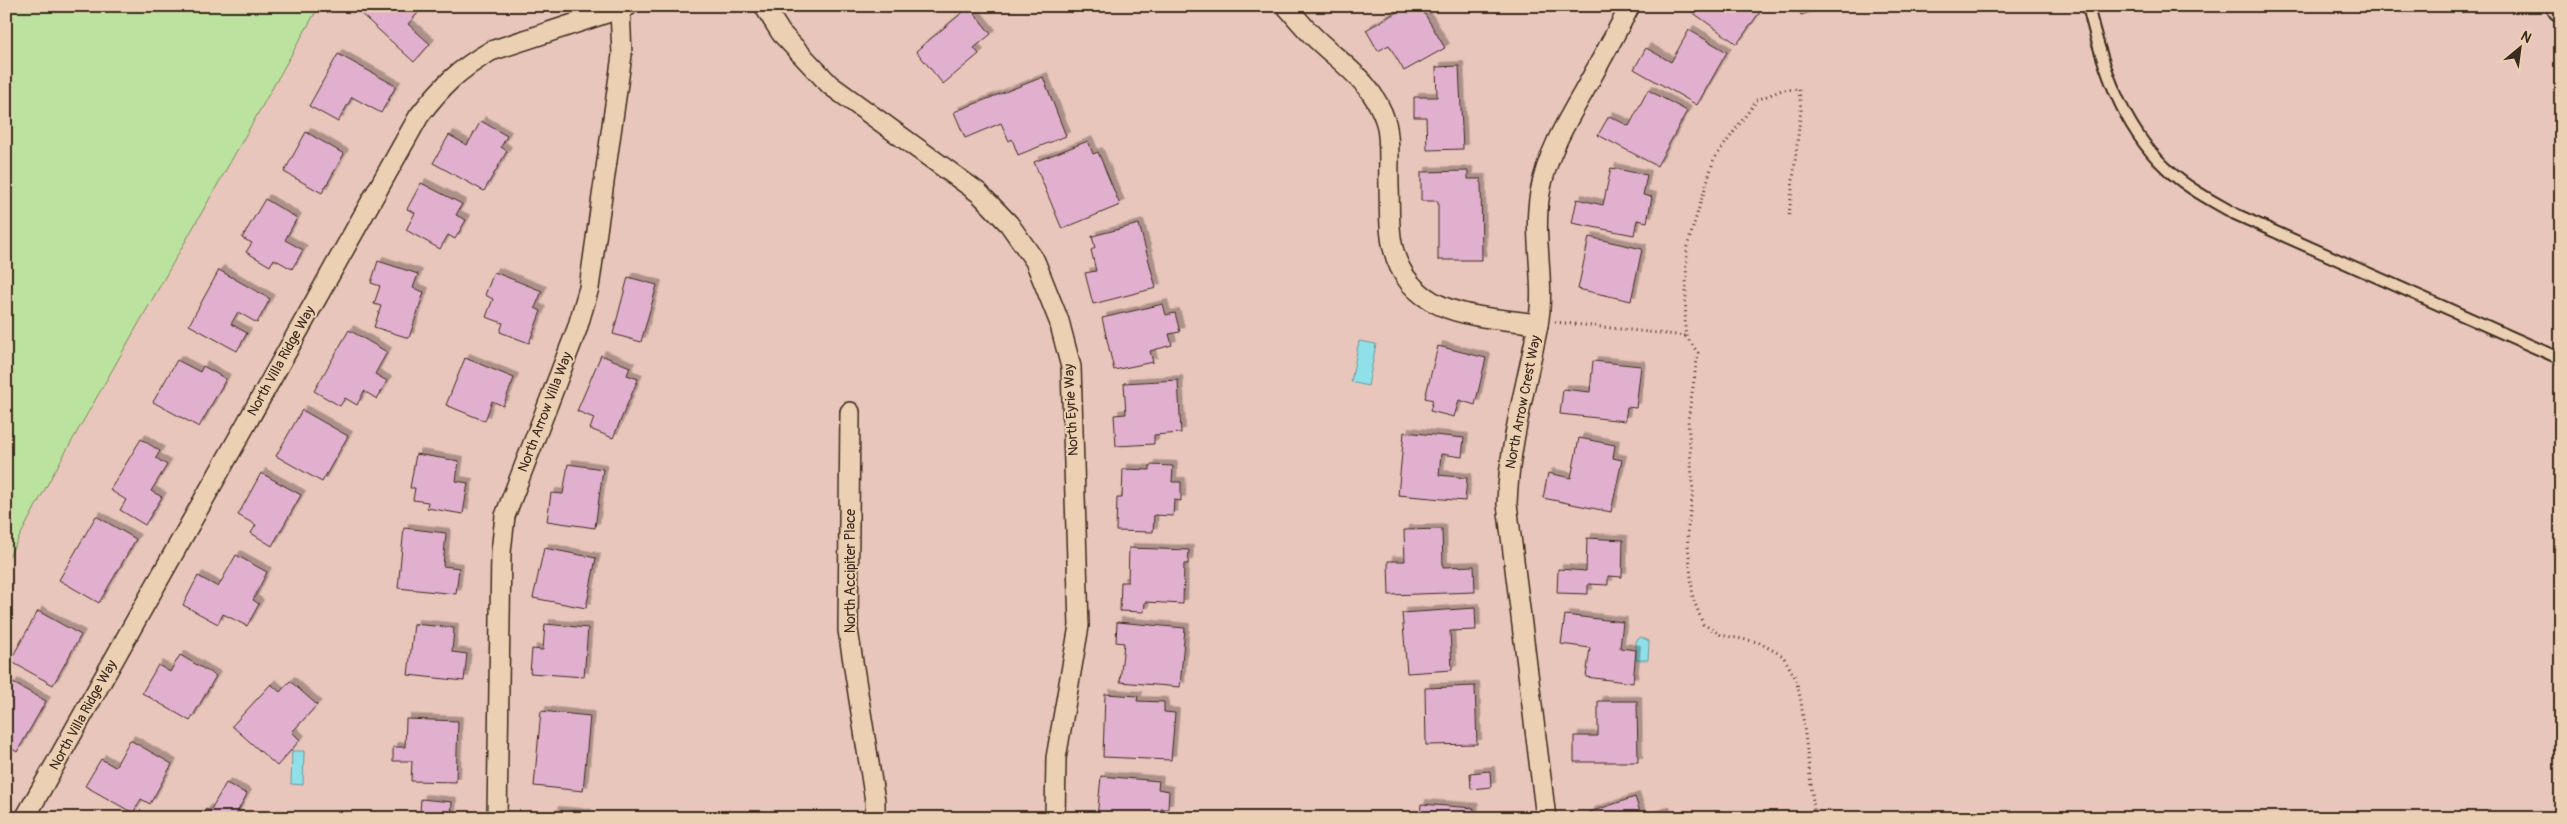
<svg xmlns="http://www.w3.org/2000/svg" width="2567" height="824" font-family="Pangolin,sans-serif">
<defs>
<filter id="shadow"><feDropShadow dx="4.5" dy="-4.5" stdDeviation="0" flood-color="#0004"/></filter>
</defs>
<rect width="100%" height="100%" fill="#e9c6bb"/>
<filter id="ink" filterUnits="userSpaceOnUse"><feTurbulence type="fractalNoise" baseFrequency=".02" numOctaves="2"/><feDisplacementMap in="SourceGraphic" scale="10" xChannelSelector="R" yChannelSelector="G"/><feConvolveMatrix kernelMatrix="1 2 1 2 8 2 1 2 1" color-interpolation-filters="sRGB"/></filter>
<g filter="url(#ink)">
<path fill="#bbe39f" stroke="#7b865e" d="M6,6H319L52,476L6,562Z"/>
<g fill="#8fe0e9" stroke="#6d9798">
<path d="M1359,341L1376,344L1368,386L1351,382Z"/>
<path d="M1641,637L1649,641L1648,660H1636V641Z"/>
<path d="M292,751H304L303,785L291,784Z"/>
</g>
<g fill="#e1b0cf" stroke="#3b2a1e" filter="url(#shadow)">
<path d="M363,6H424L408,24L430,44L414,62L358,11Z"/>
<path d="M1407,6H1420L1445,48L1404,71L1389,45L1378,51L1366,30Z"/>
<path d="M1696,6H1764L1737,44L1692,12Z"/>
<path d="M1798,6H1830L1801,15Z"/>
<path d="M969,7L991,34L974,48L979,54L943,84L916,51Z"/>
<path d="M1689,30L1727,52L1697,105L1634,69L1646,48L1671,62Z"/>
<path d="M338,54L396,86L381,113L352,97L338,122L309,106Z"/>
<path d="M1459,66L1463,149L1427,150L1426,117H1414V97H1437L1436,67Z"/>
<path d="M1043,77L1066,136L1018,155L1012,139L1009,141L1001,123L965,138L954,112Z"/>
<path d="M1648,90L1687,111L1657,166L1598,135L1609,116L1629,126Z"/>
<path d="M481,121L507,136L501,147L507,151L484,191L433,163L449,135L467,145Z"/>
<path d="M306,132L344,154L322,193L284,172Z"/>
<path d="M1088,141L1093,154L1098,152L1120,205L1062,229L1034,162Z"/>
<path d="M1611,168L1647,175L1643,195L1652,197L1647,222L1637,220L1634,235L1572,223L1577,199L1603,205Z"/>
<path d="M1468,171V179H1481L1482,260H1438V201H1421V172Z"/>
<path d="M421,183L462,204L456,215L466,220L455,239L448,235L440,249L406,230L415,213L407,209Z"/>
<path d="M265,199L297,218L285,240L303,250L292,269L274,259L270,266L246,252L252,243L242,238Z"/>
<path d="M1139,224L1156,288L1093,304L1085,273L1096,271L1091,250L1095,248L1092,236Z"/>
<path d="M1589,237L1642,249L1631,301L1578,289Z"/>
<path d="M378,261L418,274L413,288L424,292L409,338L374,327L381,306L374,304L380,286L371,283Z"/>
<path d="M219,270L270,299L257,323L238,312L231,324L247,333L237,351L189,325Z"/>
<path d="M494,272L542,291L535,308L541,311L529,343L500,332L503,323L486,317L493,299L485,295Z"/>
<path d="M628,277L657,285L641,342L613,334Z"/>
<path d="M1163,304L1166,315L1175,313L1180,332L1169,334L1172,345L1150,351L1153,362L1114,370L1102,318Z"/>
<path d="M349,330L387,352L375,374L387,381L377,399L364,391L357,405L345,398L340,406L314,391Z"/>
<path d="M1438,346L1486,358L1475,405L1459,400L1454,417L1430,411L1433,400L1425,398Z"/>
<path d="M601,355L630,367L627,375L638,379L613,438L590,429L594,418L577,411Z"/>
<path d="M465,358L514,378L503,406L492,401L485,421L446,405Z"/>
<path d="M177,360L200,372L203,366L226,379L199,427L153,402Z"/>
<path d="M1593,361L1641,366L1636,408L1627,407L1625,421L1560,414L1563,389L1590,392Z"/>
<path d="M1178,380L1181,433L1154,435V444L1116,446L1114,415L1126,414L1124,383Z"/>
<path d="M302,410L348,436L322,482L276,456Z"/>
<path d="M1404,432L1464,438L1462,457L1441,454L1439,475L1467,478L1465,501L1398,495Z"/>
<path d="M1579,438L1615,445L1613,458L1622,460L1611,512L1543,498L1548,473L1571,478Z"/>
<path d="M141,439L160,451L156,458L167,465L151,491L162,497L145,525L120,510L126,500L110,490Z"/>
<path d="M416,454L459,461L456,481L468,483L463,514L427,508L428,502L413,500L415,488H410Z"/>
<path d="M568,464L603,469L595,528L547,521L551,493L563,494Z"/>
<path d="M1150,465L1173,466L1172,482H1181V501L1174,500L1173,516L1154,515L1153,532L1116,531L1117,498H1122L1123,469L1150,470Z"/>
<path d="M261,473L301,495L272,546L251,533L256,525L238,515Z"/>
<path d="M96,516L136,539L99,603L59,580Z"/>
<path d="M404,528L446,533L443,566L459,568L456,594L398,588Z"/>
<path d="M1442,529L1443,567L1474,566L1475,592L1389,595L1388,561H1405L1404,530Z"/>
<path d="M1587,538L1623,540L1622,577L1608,576V585L1588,584V594L1557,593L1558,569L1586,571Z"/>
<path d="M544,548L596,558L586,608L533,598Z"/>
<path d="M1129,548L1189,550L1188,564H1184L1183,604L1145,602L1144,612L1120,611L1121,582H1128Z"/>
<path d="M236,555L267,572L253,600L259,604L247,626L223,614L218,624L183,605L198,576L218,587Z"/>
<path d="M1475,608L1476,630L1450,631L1452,670L1407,673L1402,613Z"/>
<path d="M38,611L81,635L53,685L10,661Z"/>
<path d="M1565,615L1623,622L1620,648L1636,650L1633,683L1586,677L1590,648L1561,644Z"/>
<path d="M1117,622L1185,628L1180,687L1120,682L1124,643L1116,642Z"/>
<path d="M414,624L454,628L452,652L467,654L464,681L408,675Z"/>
<path d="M545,624L588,628L584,677L530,673L532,649L543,650Z"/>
<path d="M180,655L216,676L190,721L142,693L158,665L170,672Z"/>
<path d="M290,681L317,705L292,732L300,740L277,766L232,726L271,684L280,692Z"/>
<path d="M13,683L46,701L17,752L6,745V689L9,691Z"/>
<path d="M1475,686L1477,744L1426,745L1425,688Z"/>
<path d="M1105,694L1138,696L1137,701L1164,702V712L1175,713L1171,760L1103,757Z"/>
<path d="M1598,701H1637L1638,762H1574V736H1598Z"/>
<path d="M541,711L590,716L583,791L534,786Z"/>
<path d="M406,719L458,721L456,782L411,781L412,761H393V747H405Z"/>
<path d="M130,740L172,764L150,804L141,799L133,813L85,786L101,759L115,767Z"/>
<path d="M1490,771L1491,787L1471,789L1470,773Z"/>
<path d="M1101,776L1159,781L1158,789L1169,791L1168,809H1161L1160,818H1097Z"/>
<path d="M226,783L247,794L234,818H202L206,809L210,811Z"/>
<path d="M1635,797L1642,818H1591L1590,812Z"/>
<path d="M421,799L452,802L451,818H417V812H420Z"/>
<path d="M1421,804L1474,808L1473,818H1420Z"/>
<path d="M554,811L587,814L586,818H553Z"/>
<path d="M1665,811L1667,818H1645Z"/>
</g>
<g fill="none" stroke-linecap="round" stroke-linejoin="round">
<g stroke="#3b2a1e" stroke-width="14">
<path id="lane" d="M2088,6C2102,64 2121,125 2165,167C2185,187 2211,200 2235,214L2561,359"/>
</g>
<g stroke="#3b2a1e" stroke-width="22">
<g id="street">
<path d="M764,6L781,33L830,85L979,193L1009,224L1035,261L1059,321L1071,367L1079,626L1056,758L1055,818"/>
<path d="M1286,6C1295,16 1303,26 1312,35C1340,63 1374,82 1386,123C1391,142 1388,167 1389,187C1390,207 1388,229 1393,248C1410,318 1480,316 1538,324"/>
<path d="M850,412L848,630L875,801V818"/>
<path d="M25,818L419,116C442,86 458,70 491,51L628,6"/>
<path d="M497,818L501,552L505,516L577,329L589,288L622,55L620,9"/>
<path d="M1546,818L1507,504C1509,443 1527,384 1538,325C1546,281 1532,237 1540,193C1546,157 1565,124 1583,93C1599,64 1615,35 1630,6"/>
</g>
</g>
<g stroke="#3b2a1e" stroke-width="30">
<path id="secondary" d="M2560,6L2561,8"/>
</g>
<g stroke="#3b2a1e" stroke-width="3" stroke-dasharray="1 4" stroke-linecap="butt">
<path d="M1789,215L1801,110L1799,89L1782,90L1757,100L1714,159L1687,247L1685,330L1686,336L1698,353L1688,420L1693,492L1687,534L1693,598L1703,624L1721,635L1758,642L1783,656L1796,679L1801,701L1815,818"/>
<path d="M1555,322L1686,336"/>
</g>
<use href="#lane" stroke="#ecd0b3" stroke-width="10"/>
<use href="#street" stroke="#ecd0b3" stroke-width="19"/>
<use href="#secondary" stroke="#ecd0b3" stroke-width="26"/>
</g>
</g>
<g text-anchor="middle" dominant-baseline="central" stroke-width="4" stroke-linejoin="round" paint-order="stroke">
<g font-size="14" fill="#3b2a1e" stroke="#ecd0b3">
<text transform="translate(281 361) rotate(-61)">North Villa Ridge Way</text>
<text transform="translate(1523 402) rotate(-79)">North Arrow Crest Way</text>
<text transform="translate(1071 410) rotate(-93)">North Eyrie Way</text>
<text transform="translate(545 412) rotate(-69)">North Arrow Villa Way</text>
<text transform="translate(850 571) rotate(-90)">North Accipiter Place</text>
<text transform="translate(83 715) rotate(-61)">North Villa Ridge Way</text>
</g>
</g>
<rect width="2567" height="824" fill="none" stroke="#ecd0b3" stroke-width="25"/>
<rect x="12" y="12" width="2542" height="799" fill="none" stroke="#3b2a1e" stroke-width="2" filter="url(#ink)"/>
<g transform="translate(2520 48) rotate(29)" stroke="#ecd0b3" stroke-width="4" paint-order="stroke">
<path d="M0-4L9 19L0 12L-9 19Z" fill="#3b2a1e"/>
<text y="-8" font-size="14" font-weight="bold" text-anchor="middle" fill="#3b2a1e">N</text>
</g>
</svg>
